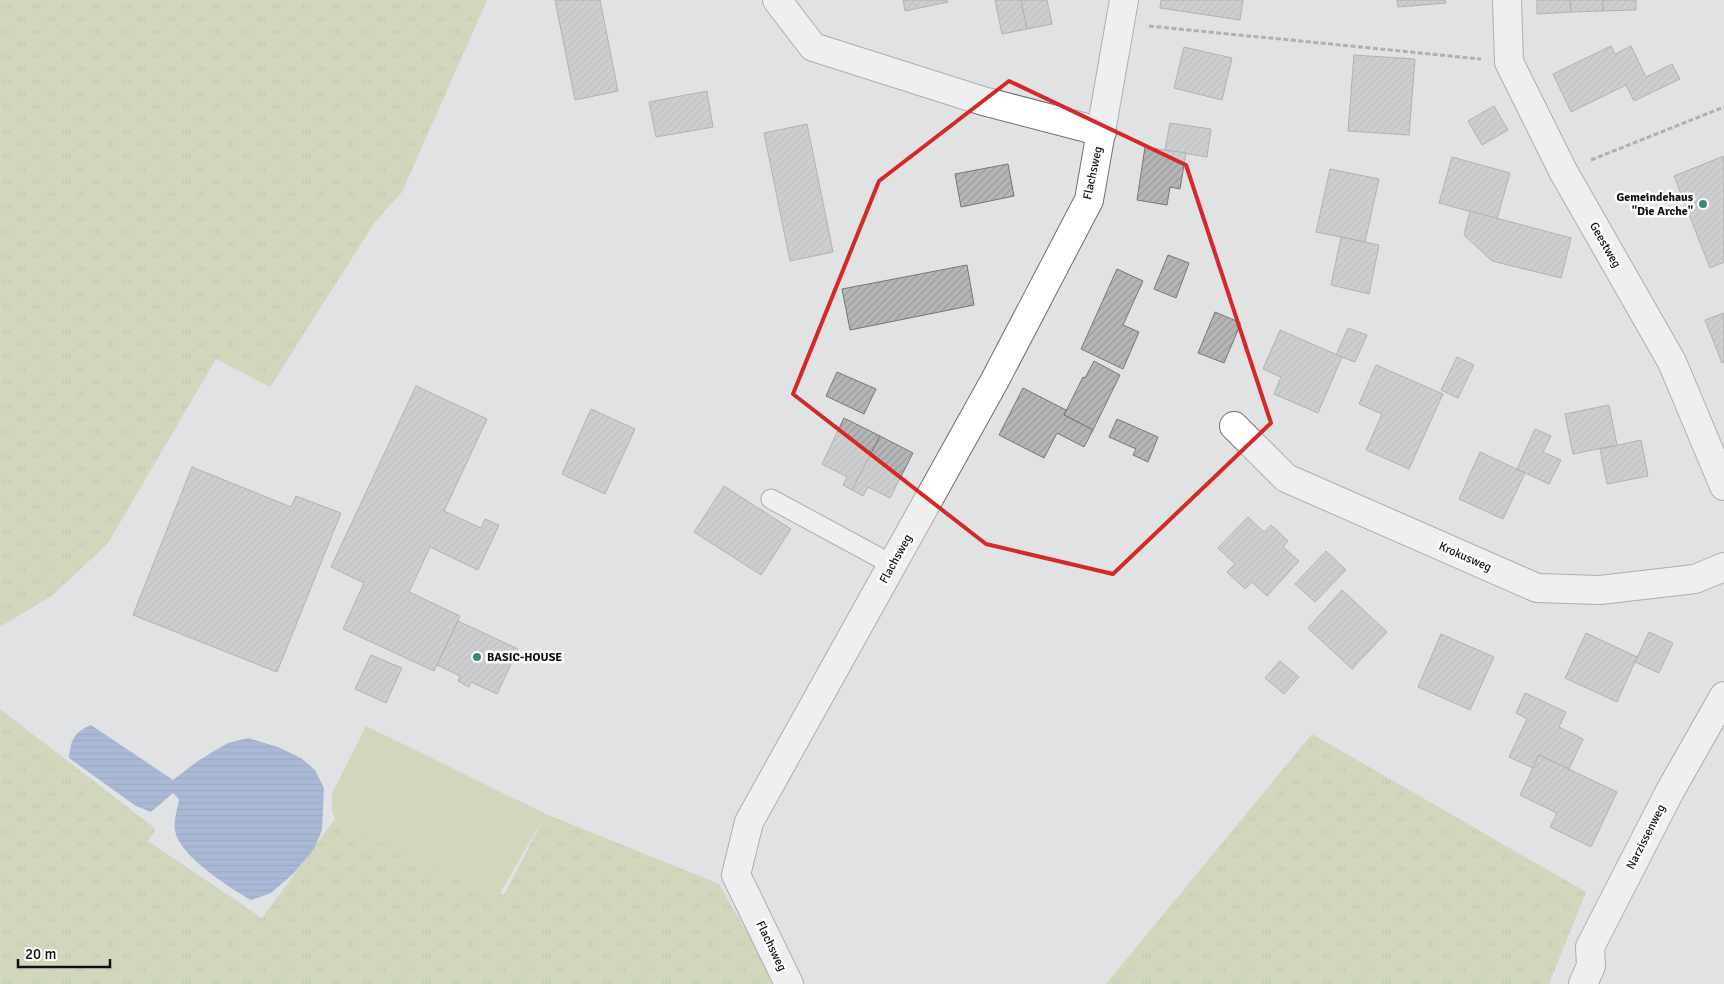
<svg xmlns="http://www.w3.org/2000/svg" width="1724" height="984" font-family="Signika,sans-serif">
<defs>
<pattern id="grass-tufts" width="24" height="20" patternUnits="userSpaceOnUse" patternTransform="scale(1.25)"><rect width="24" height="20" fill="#bccb8f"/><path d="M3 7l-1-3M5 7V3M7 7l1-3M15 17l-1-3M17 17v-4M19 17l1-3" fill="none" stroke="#a1ad7a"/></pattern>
<pattern id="water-rules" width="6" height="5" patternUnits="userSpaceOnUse" patternTransform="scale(1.25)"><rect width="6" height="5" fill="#6685c2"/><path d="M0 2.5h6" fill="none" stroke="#536b9c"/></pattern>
<pattern id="building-hatch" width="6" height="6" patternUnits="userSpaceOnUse" patternTransform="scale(1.25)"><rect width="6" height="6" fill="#b3b5b7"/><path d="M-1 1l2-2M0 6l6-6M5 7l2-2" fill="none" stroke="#999b9c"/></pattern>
</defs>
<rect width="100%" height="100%" fill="#e0e2e4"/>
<g fill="url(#grass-tufts)">
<path d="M0,0H487L402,192L375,222L270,387L216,359L108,543L53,595L0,627Z"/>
<path d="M0,709L156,829L148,841L262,918L335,819L504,895L546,814L719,884L777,984H0Z"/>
<path d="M1312,734L1586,892L1549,984H1106Z"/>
</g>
<path fill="#bccb8f" d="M366,726L546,814L496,900L335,819L332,810V793Z"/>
<path fill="url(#water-rules)" d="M91,725L173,780L195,763L214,751L228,743L248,738L278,747L301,758L315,770L324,788L322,830L314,849L293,874L271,893L251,900C230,888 178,855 175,830C173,821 178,808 179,799L173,793L151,812L136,806L69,758C71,740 73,733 91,725Z"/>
<g fill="url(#building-hatch)" stroke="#757779">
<path d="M555,0H600L618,91L575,100Z"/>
<path d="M903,0H947L948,2L905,11Z"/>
<path d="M995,0H1021L1027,29L1002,34Z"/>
<path d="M1021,0H1047L1052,24L1027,29Z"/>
<path d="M1161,0H1243L1240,20L1160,8Z"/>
<path d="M1397,0H1445L1446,3L1398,7Z"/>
<path d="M1537,0H1570L1571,12L1537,14Z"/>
<path d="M1570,0H1603V11L1571,12Z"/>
<path d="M1603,0H1636V10L1603,11Z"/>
<path d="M1611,46L1615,54L1631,46L1646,77L1672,64L1680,79L1634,101L1626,85L1571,112L1553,74Z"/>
<path d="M1184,47L1232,58L1222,100L1174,88Z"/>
<path d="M1354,55L1415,59L1409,135L1348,131Z"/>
<path d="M707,91L713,127L656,137L649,102Z"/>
<path d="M1494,106L1508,130L1482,145L1468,121Z"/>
<path d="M1170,123L1211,129L1207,157L1165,150Z"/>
<path d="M807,124L833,252L790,261L764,133Z"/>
<path d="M1145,147L1186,153L1180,189L1170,187L1167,205L1137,200Z"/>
<path d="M1724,156V262L1710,268L1674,176Z"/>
<path d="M1452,157L1510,173L1497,219L1439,203Z"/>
<path d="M1008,164L1014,196L961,207L955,174Z"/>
<path d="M1330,169L1379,179L1365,242L1316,232Z"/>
<path d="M1470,211L1571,238L1561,278L1492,261L1464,235Z"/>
<path d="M1341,237L1379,245L1369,294L1331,285Z"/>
<path d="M1168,255L1189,263L1176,298L1154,289Z"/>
<path d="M967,265L974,305L850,330L842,289Z"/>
<path d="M1117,269L1143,281L1123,325L1139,332L1123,369L1081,349Z"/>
<path d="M1215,312L1241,323L1224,363L1198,353Z"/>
<path d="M1724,313V362L1722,363L1705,320Z"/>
<path d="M1348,328L1367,335L1355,362L1336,355Z"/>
<path d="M1280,330L1342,357L1318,413L1274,394L1281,377L1263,369Z"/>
<path d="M1457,357L1474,365L1458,398L1441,390Z"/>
<path d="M1094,361L1120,375L1093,430L1064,415L1083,377L1085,378Z"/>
<path d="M1376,365L1443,394L1409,469L1366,450L1382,414L1359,404Z"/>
<path d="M837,372L876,389L864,414L826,396Z"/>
<path d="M416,386L487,419L444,511L481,528L485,519L499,525L478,570L430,547L409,592L460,616L434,671L343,629L364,583L331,567Z"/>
<path d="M1023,388L1066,410L1064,415L1093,430L1084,447L1057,433L1044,458L999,435Z"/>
<path d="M1609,405L1617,445L1573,454L1565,414Z"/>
<path d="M591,409L635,429L605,494L562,474Z"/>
<path d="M844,418L880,436L852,490L843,485L847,477L822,464Z"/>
<path d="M1117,419L1158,437L1148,462L1133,455L1136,449L1109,437Z"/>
<path d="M1535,429L1551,436L1543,452L1561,460L1549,484L1517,469Z"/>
<path d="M880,436L913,453L890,498L868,487L863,496L852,490Z"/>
<path d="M1641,440L1648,476L1607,484L1600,449Z"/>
<path d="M1480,452L1525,473L1503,519L1459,499Z"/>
<path d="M192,467L291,507L296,496L341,513L277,672L133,615Z"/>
<path d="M724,486L791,529L761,575L694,532Z"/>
<path d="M1248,517L1264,532L1271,525L1288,541L1283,547L1299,561L1267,596L1252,582L1245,589L1227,572L1235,564L1218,548Z"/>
<path d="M1326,551L1346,570L1315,602L1295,584Z"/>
<path d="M1342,590L1387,632L1352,669L1308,628Z"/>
<path d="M458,621L518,649L497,694L471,682L469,687L458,681L460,676L437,665Z"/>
<path d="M1649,632L1673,643L1659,673L1635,662Z"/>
<path d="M1586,633L1637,657L1617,702L1565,678Z"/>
<path d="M1441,634L1494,657L1470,710L1418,687Z"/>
<path d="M371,655L402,668L386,703L355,689Z"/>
<path d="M1280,661L1299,677L1284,694L1265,678Z"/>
<path d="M1525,693L1566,712L1559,727L1583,739L1569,769L1539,755L1533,768L1509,757L1527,719L1516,713Z"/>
<path d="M1539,755L1617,792L1591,847L1550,827L1557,813L1520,795Z"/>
</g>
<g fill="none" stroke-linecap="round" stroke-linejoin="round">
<g stroke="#6d6e70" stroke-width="21">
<path id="service" d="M771,499L893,565"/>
</g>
<g stroke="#6d6e70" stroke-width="30">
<g id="minor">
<path d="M777,0L813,47L983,101L1102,132"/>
<path d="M1507,0L1509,62L1563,171L1672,362L1724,486"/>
<path d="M1234,426L1286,478L1537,588L1600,590L1695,579L1724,567"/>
<path d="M789,984L736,875L749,822L995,380L1089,200L1124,0"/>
<path d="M1583,984L1591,966L1590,947L1670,791L1724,696"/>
</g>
</g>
<g stroke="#727375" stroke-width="3" stroke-dasharray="5 2.5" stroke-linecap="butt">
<path d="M1149,26L1481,59"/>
<path d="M1591,160L1724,107"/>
</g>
<use href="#service" stroke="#fff" stroke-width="19"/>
<use href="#minor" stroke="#fff" stroke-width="28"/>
</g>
<path d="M0 0H1724V984H0ZM1009,81L1186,165L1271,423L1113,574L986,544L793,394L879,181Z" fill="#e0e2e4" fill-opacity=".55" fill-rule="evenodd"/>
<path fill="none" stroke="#d62828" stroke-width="4" stroke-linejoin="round" d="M1009,81L1186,165L1271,423L1113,574L986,544L793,394L879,181Z"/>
<g fill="#3f857e" stroke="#fff" stroke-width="2">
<circle cx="1703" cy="204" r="5"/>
<circle cx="477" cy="657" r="5"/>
</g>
<g text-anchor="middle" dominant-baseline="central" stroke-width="5" stroke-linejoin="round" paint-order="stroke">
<g font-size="12" fill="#101112" stroke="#fff">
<text transform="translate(1093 173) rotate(-78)">Flachsweg</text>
<text transform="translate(1605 245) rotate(60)">Geestweg</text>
<text transform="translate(1465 557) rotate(24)">Krokusweg</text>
<text transform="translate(896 559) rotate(-61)">Flachsweg</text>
<text transform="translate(1646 837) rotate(-63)">Narzissenweg</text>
<text transform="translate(771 946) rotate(64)">Flachsweg</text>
</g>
<g font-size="12" font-weight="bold" fill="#101112" stroke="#fff" text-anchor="end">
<text x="1693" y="197">Gemeindehaus<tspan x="1693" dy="14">"Die Arche"</tspan></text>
<text x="487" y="657" text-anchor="start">BASIC-HOUSE</text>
</g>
</g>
<path d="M18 959v8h92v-8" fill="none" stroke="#101112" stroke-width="2.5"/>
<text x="25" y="959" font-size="15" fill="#101112" stroke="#ffffff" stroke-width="4" paint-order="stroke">20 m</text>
</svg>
